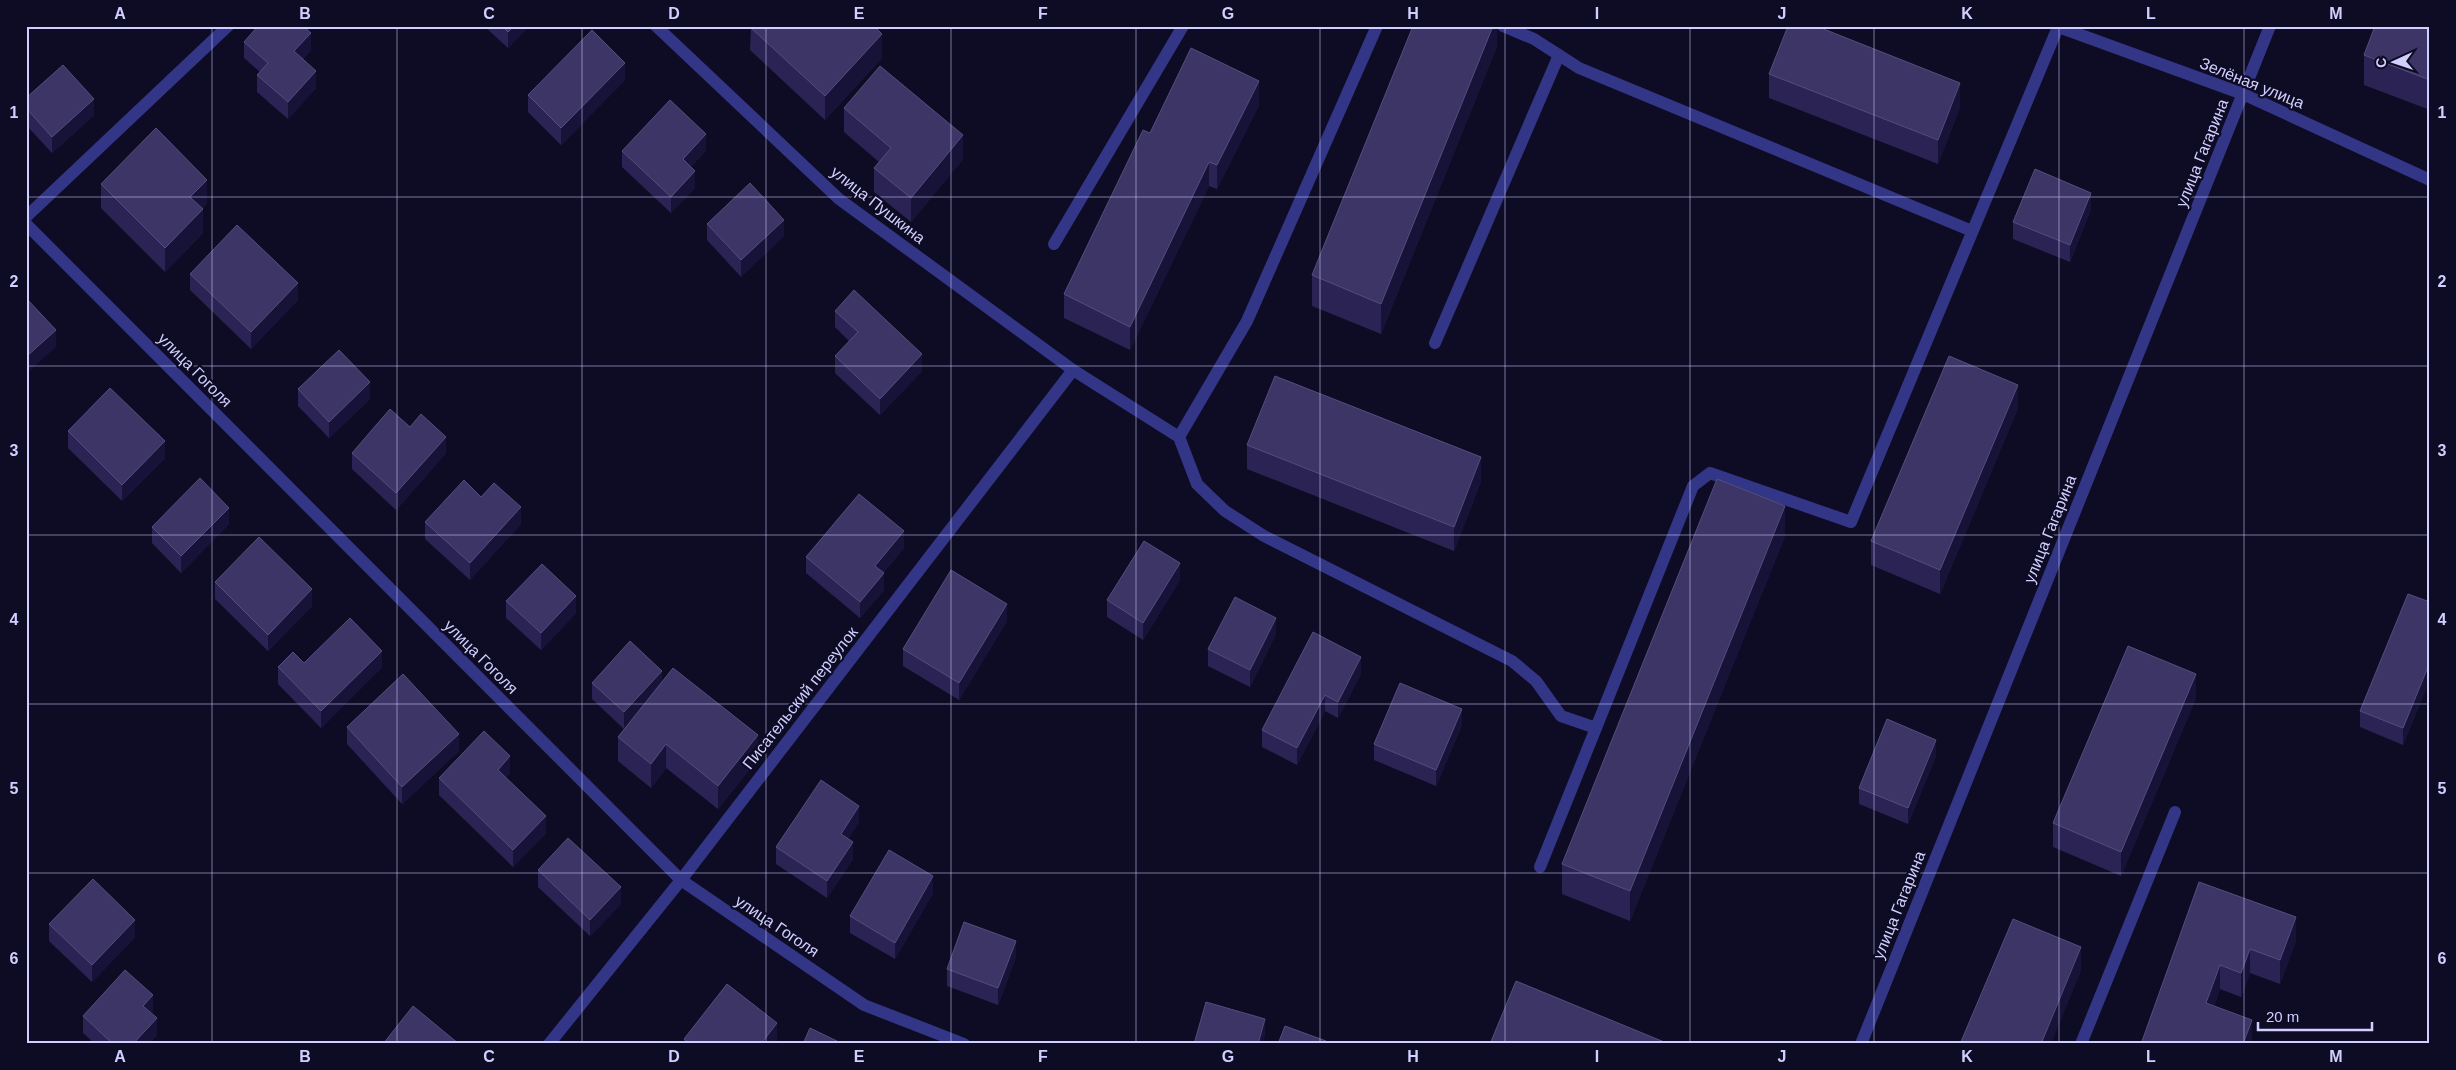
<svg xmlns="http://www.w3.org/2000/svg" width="2456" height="1070" font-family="Arial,sans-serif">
<rect width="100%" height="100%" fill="#0e0c24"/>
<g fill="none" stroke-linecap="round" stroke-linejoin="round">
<g stroke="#333687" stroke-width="12">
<path d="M1503,26L1534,39L1579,68L1972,231"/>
<path d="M1054,244L1183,26"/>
<path d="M1435,343L1559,55"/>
<path d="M1073,370L1179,437L1197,484L1225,511L1264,536L1512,661L1536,681L1561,716L1596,728L1693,486L1710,473L1851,522L2058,27"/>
<path d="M1179,437L1247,321L1377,26"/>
<path d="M1540,867L1596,728"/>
<path d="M2081,1044L2175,812"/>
</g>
<g stroke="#333687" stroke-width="12">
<path d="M2056,26L2243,94L2430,180"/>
<path d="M26,217L228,26"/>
<path d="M26,224L681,880L864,1005L964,1044"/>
<path d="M549,1044L681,880L1073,370L839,199L656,26"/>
<path d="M1861,1044L2270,26"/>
</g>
</g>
<g fill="#2a2353">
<path d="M484,26H529L508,48Z"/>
<path d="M751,26L882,58L825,120L750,50Z"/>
<path d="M1497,26V46L1381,334L1312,306V275Z"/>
<path d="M2430,26V110L2364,85V55Z"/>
<path d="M244,42L311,50L303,59L316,88L288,119L257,92V75L260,72L244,58Z"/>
<path d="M1769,74L1960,107L1938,164L1769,98Z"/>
<path d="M625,80L561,145L528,112V95Z"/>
<path d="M26,98L94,115L52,153L26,125Z"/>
<path d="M1259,105L1217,189L1209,186L1130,350L1064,318V294L1150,133Z"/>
<path d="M844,108L963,159L911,222L874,192V168L879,162L844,132Z"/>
<path d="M706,150L691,167L695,188L671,213L622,167V151Z"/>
<path d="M101,184L207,203L202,209L203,233L165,272L101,208Z"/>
<path d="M2091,209L2070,262L2013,239V222Z"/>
<path d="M707,224L784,236L741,277L707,240Z"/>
<path d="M190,274L298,300L251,349L190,290Z"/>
<path d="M835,311L922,371L880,415L835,373V356L849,341L835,327Z"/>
<path d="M298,389L370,399L329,438L298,406Z"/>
<path d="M2018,408L1940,594L1871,565V541Z"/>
<path d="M410,427L446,453L396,510L352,469V453Z"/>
<path d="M68,431L165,458L122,501L68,448Z"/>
<path d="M1247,445L1481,481L1454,551L1247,469Z"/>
<path d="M425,522L521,524L470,580L425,539Z"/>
<path d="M229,524L181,573L152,543V527Z"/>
<path d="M1785,536L1630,921L1562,894V864Z"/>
<path d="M904,548L883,573L884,590L860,618L806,573V557Z"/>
<path d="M1180,580L1143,640L1107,617V600Z"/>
<path d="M215,582L312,606L268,651L215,599Z"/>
<path d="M506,601L576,613L541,650L506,618Z"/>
<path d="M2430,602V679L2403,745L2360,727V711Z"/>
<path d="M1007,621L959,700L903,666V649Z"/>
<path d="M1276,634L1250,687L1208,666V649Z"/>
<path d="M278,667H382L321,728L278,684Z"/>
<path d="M1361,674L1338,718L1325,711L1297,765L1262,747V730Z"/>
<path d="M662,681L758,759L718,809L666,768L651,788L618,761V737L624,729L592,699V683Z"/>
<path d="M2196,698L2121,876L2053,847V823Z"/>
<path d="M1462,725L1436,786L1374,760V744Z"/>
<path d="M347,727L459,751L402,804L347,744Z"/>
<path d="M1936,756L1908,824L1859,804V788Z"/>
<path d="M510,773L506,778L546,833L513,867L439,795V778Z"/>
<path d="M859,822L848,839L853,859L827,898L776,864V847Z"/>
<path d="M538,870L621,904L590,936L538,887Z"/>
<path d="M2199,882L2296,941L2280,984L2250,973L2241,997L2220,989L2214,1006L2252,1044H2141Z"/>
<path d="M933,893L895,959L850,933V916Z"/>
<path d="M49,924L135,937L92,982L49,941Z"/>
<path d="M1016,957L998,1005L947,986V969Z"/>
<path d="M153,1012L152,1013L157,1035L148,1044H95L83,1033V1016Z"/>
<path d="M684,1039L777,1040L774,1044H684Z"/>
</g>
<g fill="#171238">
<path d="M514,26H529L508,48V32Z"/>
<path d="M1493,26H1497V46L1381,334V304Z"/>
<path d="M311,33V50L294,68V51Z"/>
<path d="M882,34V58L825,120V96Z"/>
<path d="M625,63V80L561,145V128Z"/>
<path d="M316,71V88L288,119V102Z"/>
<path d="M1259,81V105L1217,189V165Z"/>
<path d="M1960,83V107L1938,164V140Z"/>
<path d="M94,99V115L52,153V137Z"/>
<path d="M706,134V150L683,176V159Z"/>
<path d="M963,135V159L911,222V198Z"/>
<path d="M1209,162V186L1130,350V327Z"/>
<path d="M695,171V188L671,213V197Z"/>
<path d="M207,180V203L190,221V197Z"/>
<path d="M2091,193V209L2070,262V245Z"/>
<path d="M203,209V233L165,272V248Z"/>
<path d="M784,220V236L741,277V260Z"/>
<path d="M298,283V300L251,349V332Z"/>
<path d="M56,330V347L26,374V357Z"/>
<path d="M922,354V371L880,415V399Z"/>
<path d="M370,382V399L329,438V422Z"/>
<path d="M2018,385V408L1940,594V570Z"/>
<path d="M446,437V453L396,510V493Z"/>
<path d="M165,441V458L122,501V485Z"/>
<path d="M1481,457V481L1454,551V527Z"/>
<path d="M1785,506V536L1630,921V891Z"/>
<path d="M521,507V524L470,580V563Z"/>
<path d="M229,508V524L181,573V556Z"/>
<path d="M904,531V548L875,582V566Z"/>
<path d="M1180,563V580L1143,640V623Z"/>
<path d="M884,573V590L860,618V602Z"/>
<path d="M312,589V606L268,651V635Z"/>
<path d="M576,596V613L541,650V633Z"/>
<path d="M1007,604V621L959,700V683Z"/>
<path d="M1276,618V634L1250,687V670Z"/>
<path d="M382,651V667L321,728V711Z"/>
<path d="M1361,657V674L1338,718V702Z"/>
<path d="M2430,662V679L2403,745V728Z"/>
<path d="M662,671V688L624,729V712Z"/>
<path d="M2196,674V698L2121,876V852Z"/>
<path d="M1325,695V711L1297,765V748Z"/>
<path d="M1462,709V725L1436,786V770Z"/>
<path d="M459,734V751L402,804V787Z"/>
<path d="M758,735V759L718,809V786Z"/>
<path d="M1936,740V756L1908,824V808Z"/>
<path d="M666,744V768L651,788V764Z"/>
<path d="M510,756V773L498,787V770Z"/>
<path d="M859,806V822L841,850V834Z"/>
<path d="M546,816V833L513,867V850Z"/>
<path d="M853,842V859L827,898V881Z"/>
<path d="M933,876V893L895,959V943Z"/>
<path d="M621,887V904L590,936V920Z"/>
<path d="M2296,917V941L2280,984V960Z"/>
<path d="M135,920V937L92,982V965Z"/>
<path d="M1016,941V957L998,1005V988Z"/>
<path d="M2081,947V971L2051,1044H2041Z"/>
<path d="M2250,949V973L2241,997V973Z"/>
<path d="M2220,965V989L2206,1027V1003Z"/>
<path d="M153,995V1012L143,1022V1006Z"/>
<path d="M157,1018V1035L148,1044H133Z"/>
<path d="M1265,1019V1036L1262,1044H1258Z"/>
<path d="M2252,1020V1044H2243Z"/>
<path d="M777,1023V1040L774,1044H761Z"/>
</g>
<g fill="#3c3565" stroke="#534e7e">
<path d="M258,26H303L311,33L294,51L316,71L288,102L257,75L268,63L244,42Z"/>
<path d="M502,26H514L508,32Z"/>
<path d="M834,26L836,27L837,26H874L882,34L825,96L750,27Z"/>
<path d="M1413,26H1493L1381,304L1312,275Z"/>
<path d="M1788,26H1816L1960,83L1938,140L1769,74Z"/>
<path d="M2375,26H2430V80L2364,55Z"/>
<path d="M592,30L625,63L561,128L528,95Z"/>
<path d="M1191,48L1259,81L1217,165L1209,162L1130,327L1064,294L1143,130L1150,133Z"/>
<path d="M63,65L94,99L52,137L26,108V98Z"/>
<path d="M880,66L963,135L911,198L874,168L891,148L844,108Z"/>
<path d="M670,100L706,134L683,159L695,171L671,197L622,151Z"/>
<path d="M156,128L207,180L190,197L203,209L165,248L101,184Z"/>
<path d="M2035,169L2091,193L2070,245L2013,222Z"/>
<path d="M750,183L784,220L741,260L707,224Z"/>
<path d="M237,225L298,283L251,332L190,274Z"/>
<path d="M854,290L922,354L880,399L835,356L858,332L835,311Z"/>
<path d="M26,298L56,330L26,357Z"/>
<path d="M339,350L370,382L329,422L298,389Z"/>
<path d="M1949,356L2018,385L1940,570L1871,541Z"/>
<path d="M1275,376L1481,457L1454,527L1247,445Z"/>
<path d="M110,388L165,441L122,485L68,431Z"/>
<path d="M390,409L410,427L421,414L446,437L396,493L352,453Z"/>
<path d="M200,478L229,508L181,556L152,527Z"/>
<path d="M1717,479L1785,506L1630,891L1562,864Z"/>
<path d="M464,480L481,497L494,483L521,507L470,563L425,522Z"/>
<path d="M859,494L904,531L875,566L884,573L860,602L806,557Z"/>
<path d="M259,537L312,589L268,635L215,582Z"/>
<path d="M1144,541L1180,563L1143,623L1107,600Z"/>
<path d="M542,564L576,596L541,633L506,601Z"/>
<path d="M951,570L1007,604L959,683L903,649Z"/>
<path d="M2408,594L2430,602V662L2403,728L2360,711Z"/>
<path d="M1235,597L1276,618L1250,670L1208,649Z"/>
<path d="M350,618L382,651L321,711L278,667L293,652L304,663Z"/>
<path d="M1313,632L1361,657L1338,702L1325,695L1297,748L1262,730Z"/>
<path d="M630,641L662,671L624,712L592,683Z"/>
<path d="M2128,646L2196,674L2121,852L2053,823Z"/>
<path d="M673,668L758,735L718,786L666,744L651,764L618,737Z"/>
<path d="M403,674L459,734L402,787L347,727Z"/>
<path d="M1400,683L1462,709L1436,770L1374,744Z"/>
<path d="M1887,719L1936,740L1908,808L1859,788Z"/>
<path d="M484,731L510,756L498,770L546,816L513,850L439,778Z"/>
<path d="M821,780L859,806L841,834L853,842L827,881L776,847Z"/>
<path d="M568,838L621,887L590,920L538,870Z"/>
<path d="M889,850L933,876L895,943L850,916Z"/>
<path d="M93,879L135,920L92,965L49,924Z"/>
<path d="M2199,882L2296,917L2280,960L2250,949L2241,973L2220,965L2206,1003L2252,1020L2243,1044H2141Z"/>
<path d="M2013,919L2081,947L2041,1044H1960Z"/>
<path d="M964,922L1016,941L998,988L947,969Z"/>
<path d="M125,970L153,995L143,1006L157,1018L133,1044H113L83,1016Z"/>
<path d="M1516,981L1669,1044H1490Z"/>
<path d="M727,984L777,1023L761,1044H691L684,1039Z"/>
<path d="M1206,1002L1265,1019L1258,1044H1194Z"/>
<path d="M413,1006L459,1044H383Z"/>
<path d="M1285,1026L1326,1041L1325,1044H1278Z"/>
<path d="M810,1028L843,1044H803Z"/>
</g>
<path fill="none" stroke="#d1cfff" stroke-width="1" stroke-opacity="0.55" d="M212,26V1044M397,26V1044M582,26V1044M766,26V1044M951,26V1044M1136,26V1044M1320,26V1044M1505,26V1044M1690,26V1044M1874,26V1044M2059,26V1044M2244,26V1044M26,197H2430M26,366H2430M26,535H2430M26,704H2430M26,873H2430"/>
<g text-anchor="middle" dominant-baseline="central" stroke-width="4.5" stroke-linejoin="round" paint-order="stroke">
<g font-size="16" fill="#d1cfff" stroke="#0e0c24">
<text transform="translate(2252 83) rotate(22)">Зелёная улица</text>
<text transform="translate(2202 153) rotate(-68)">улица Гагарина</text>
<text transform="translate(878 205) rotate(38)">улица Пушкина</text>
<text transform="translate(195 370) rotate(45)">улица Гоголя</text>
<text transform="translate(2050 529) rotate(-68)">улица Гагарина</text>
<text transform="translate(481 657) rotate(45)">улица Гоголя</text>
<text transform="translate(800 698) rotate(-52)">Писательский переулок</text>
<text transform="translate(1899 905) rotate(-68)">улица Гагарина</text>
<text transform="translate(777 926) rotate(34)">улица Гоголя</text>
</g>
</g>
<rect width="2456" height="1070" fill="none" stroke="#0e0c24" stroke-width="55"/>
<g transform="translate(2394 62) rotate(267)" stroke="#0e0c24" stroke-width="4" paint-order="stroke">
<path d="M0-4L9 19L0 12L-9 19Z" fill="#d1cfff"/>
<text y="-8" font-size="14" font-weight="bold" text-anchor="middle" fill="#d1cfff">С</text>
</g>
<path d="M2258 1022v8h114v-8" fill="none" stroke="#d1cfff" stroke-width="2.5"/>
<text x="2266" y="1022" font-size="15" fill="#d1cfff" stroke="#0e0c24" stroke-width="4" paint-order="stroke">20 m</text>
<rect x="28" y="28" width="2400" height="1014" fill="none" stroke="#d1cfff" stroke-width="2"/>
<g font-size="16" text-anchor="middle" font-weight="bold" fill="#d1cfff">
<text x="120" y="19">A</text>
<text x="305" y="19">B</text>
<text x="489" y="19">C</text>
<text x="674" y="19">D</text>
<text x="859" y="19">E</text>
<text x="1043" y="19">F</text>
<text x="1228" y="19">G</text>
<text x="1413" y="19">H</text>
<text x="1597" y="19">I</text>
<text x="1782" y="19">J</text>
<text x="1967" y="19">K</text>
<text x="2151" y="19">L</text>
<text x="2336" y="19">M</text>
<text x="14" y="118">1</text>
<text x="2442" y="118">1</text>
<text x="14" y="287">2</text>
<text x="2442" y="287">2</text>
<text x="14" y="456">3</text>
<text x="2442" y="456">3</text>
<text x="14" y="625">4</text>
<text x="2442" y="625">4</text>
<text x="14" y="794">5</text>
<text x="2442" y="794">5</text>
<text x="14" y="964">6</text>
<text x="2442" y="964">6</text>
<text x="120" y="1062">A</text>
<text x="305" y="1062">B</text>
<text x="489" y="1062">C</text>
<text x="674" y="1062">D</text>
<text x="859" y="1062">E</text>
<text x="1043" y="1062">F</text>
<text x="1228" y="1062">G</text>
<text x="1413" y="1062">H</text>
<text x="1597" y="1062">I</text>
<text x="1782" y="1062">J</text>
<text x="1967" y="1062">K</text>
<text x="2151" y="1062">L</text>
<text x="2336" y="1062">M</text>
</g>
</svg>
